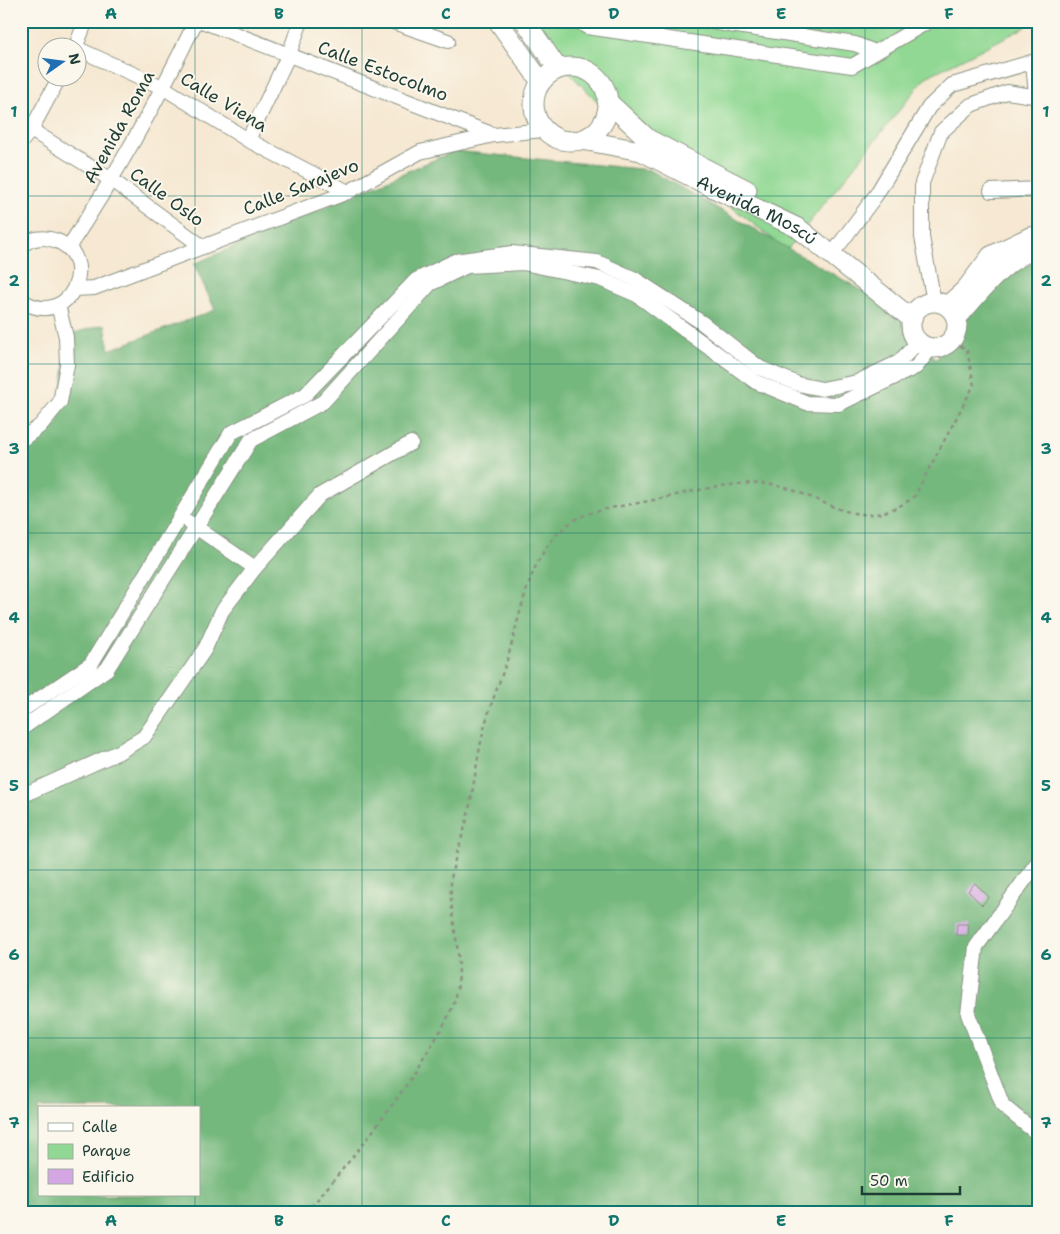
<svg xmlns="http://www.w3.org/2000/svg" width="1060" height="1234" font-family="'Shantell Sans',sans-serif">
<rect width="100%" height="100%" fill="#fbf7ec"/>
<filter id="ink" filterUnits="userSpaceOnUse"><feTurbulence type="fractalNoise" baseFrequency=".02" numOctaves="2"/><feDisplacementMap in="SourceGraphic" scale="10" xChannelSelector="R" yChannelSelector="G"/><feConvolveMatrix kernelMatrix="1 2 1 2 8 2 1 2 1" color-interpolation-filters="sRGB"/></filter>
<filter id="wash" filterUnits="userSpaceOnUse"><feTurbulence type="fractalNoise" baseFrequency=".0096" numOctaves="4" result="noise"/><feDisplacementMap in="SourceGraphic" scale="20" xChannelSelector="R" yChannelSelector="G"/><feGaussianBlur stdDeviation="1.12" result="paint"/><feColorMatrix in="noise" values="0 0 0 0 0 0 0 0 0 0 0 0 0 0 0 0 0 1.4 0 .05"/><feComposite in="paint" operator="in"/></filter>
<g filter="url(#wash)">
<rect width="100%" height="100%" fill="#f6e8d2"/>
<path fill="#90d893" stroke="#588a64" d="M517,21H1023L1026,27L926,77L787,250L603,107Z"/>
<path fill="#74b87d" stroke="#4a7a58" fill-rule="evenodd" d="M454,151L650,170L900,312L936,360L993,277L1039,261V1213H21V450L58,424L68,335L105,324L109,350L215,310L194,264ZM39,1108H199V1195H39Z"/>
<g id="blocks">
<g fill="#d4a6e3">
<path d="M975,883L989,897L982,905L968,891Z"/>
<path d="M957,924H969L968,936L956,935Z"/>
</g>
</g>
</g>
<g filter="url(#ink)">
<use href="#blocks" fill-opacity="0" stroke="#8a9283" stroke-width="1"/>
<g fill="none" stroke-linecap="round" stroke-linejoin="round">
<g stroke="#8a9283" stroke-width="16">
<g id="street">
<path d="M202,21L494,135"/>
<path d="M390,21L448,41"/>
<path d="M578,21L587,27L852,66L929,21"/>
<path d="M704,21L855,44L875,52"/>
<path d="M75,48L86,21"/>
<path d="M78,49L164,88L248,140L348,192"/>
<path d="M1033,62L1036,95"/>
<path d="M31,130L113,181L203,247"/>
<path d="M248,140L289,54L301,21"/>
<path d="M21,142L31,130L59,78"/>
<path d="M991,191L1039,189"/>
<path d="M839,245L876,195L929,107L952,85L1039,60"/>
<path d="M21,246C30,239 42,236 54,240C103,255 70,333 21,300"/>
<path d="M68,248C117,174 157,102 196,21"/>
<path d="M75,289L94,288L348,192L420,152L494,135L543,130"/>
<path d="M934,302L922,237V183L941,132L971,105L1007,92L1039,97"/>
<path d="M21,440L40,426L60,402L67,365L66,337L58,305"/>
<path d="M190,523L255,568"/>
<path d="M21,711L91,664L231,433L305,395L416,280L455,261L512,253L597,262L635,279L701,322L760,368L798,384L822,389L857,382L899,362L918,342"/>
<path d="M21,729L107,669L251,440L323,402L430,284L467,266L523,263L600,279L637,295L756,382L807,403L839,404L916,367L931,348"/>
<path d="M21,796L119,752L144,737L205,649L222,611L255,568L320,495L411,443"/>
<path d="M1039,860L976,947L968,1014L1003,1106L1039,1135"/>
</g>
</g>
<g stroke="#8a9283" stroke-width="21">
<g id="secondary">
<path d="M498,21L541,82"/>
<path d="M525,21L558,69"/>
<circle cx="571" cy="104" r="37"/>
<path d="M607,101L648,139L747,190"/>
<path id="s1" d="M582,140L641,151L711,187L798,228L912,319"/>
<circle cx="934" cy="325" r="23"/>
<path d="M947,306L966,289L991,256L1030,237L1039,236"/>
<path d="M956,319C977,296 1007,254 1039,249"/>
</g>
</g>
<path stroke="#8a9283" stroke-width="2.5" stroke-dasharray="4 4" stroke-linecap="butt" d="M306,1213C350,1161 393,1109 428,1051C438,1035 451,1015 456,996C466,955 446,914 452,873C455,855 463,837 467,819C474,788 477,755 485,725C492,699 503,675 510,650C521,611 529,561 560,531C565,527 572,521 578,518C598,509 622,506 644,502C680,495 729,480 766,484C822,490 855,540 914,497L974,385L967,350L951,340"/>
<use href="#street" stroke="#fff" stroke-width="14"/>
<use href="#secondary" stroke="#fff" stroke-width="19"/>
</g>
</g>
<path fill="none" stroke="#0f766e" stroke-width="1" stroke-opacity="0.55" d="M195,21V1108M362,21V1213M530,21V1213M698,21V1213M865,21V1213M21,196H1039M21,364H1039M21,533H1039M21,701H1039M21,870H1039M21,1038H1039M195,1195V1213"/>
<g text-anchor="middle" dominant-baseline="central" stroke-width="4" stroke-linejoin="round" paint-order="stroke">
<g font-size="18" fill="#1f3d34" stroke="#fbf7ec">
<text transform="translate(383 71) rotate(21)">Calle Estocolmo</text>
<text transform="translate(224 102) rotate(31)">Calle Viena</text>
<text transform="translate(119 127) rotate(-61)">Avenida Roma</text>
<text transform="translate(301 187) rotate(-22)">Calle Sarajevo</text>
<text transform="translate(167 197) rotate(36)">Calle Oslo</text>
<text stroke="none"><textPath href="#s1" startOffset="190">Avenida Moscú</textPath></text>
</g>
</g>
<rect width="1060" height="1234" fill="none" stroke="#fbf7ec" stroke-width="55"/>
<rect x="38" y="1106" width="162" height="90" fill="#fbf7ec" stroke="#a3ada2"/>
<rect x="48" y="1123" width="25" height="8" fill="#ffffff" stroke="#a3ada2"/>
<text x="82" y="1132" font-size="15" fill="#1f3d34">Calle</text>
<rect x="48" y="1144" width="25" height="15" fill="#90d893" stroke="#a3ada2"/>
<text x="82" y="1156" font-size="15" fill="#1f3d34">Parque</text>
<rect x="48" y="1169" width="25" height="15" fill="#d4a6e3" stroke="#a3ada2"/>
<text x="82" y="1182" font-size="15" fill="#1f3d34">Edificio</text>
<g transform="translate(62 62) rotate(76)"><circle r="24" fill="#fbf7ec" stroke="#a3ada2"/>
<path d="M0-4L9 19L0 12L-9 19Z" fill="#1f6fb2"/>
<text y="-8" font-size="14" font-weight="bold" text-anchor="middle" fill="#1f3d34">N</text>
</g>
<path d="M862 1186v8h98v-8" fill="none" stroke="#1f3d34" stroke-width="2.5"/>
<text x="870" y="1186" font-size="15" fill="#1f3d34" stroke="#fbf7ec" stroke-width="4" paint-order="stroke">50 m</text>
<rect x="28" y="28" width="1004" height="1178" fill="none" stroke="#0f766e" stroke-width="2"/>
<g font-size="16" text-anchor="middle" font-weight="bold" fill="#0f766e">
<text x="111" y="19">A</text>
<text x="279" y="19">B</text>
<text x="446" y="19">C</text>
<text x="614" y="19">D</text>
<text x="781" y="19">E</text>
<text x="949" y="19">F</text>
<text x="14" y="117">1</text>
<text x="1046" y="117">1</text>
<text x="14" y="286">2</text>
<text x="1046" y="286">2</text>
<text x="14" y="454">3</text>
<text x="1046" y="454">3</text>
<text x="14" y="623">4</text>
<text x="1046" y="623">4</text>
<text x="14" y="791">5</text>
<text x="1046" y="791">5</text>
<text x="14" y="960">6</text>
<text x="1046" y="960">6</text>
<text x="14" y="1128">7</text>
<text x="1046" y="1128">7</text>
<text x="111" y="1226">A</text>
<text x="279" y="1226">B</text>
<text x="446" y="1226">C</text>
<text x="614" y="1226">D</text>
<text x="781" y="1226">E</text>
<text x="949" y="1226">F</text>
</g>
</svg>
